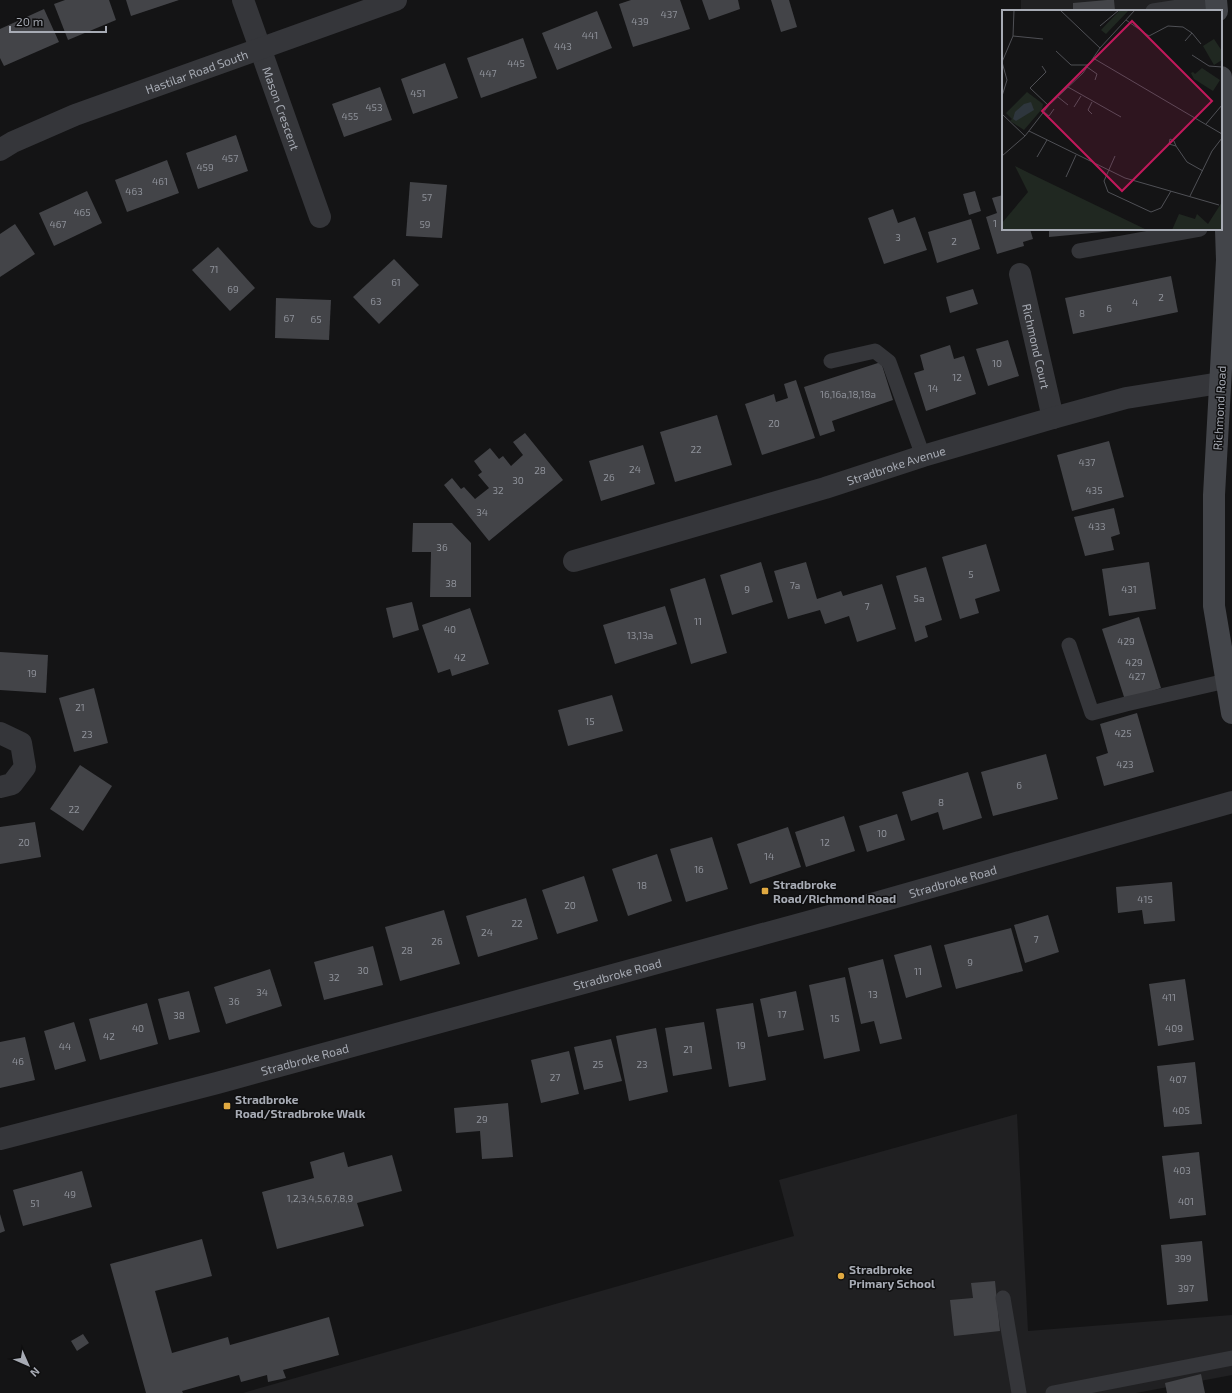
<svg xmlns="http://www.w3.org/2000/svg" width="1232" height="1393" font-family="'Exo 2',sans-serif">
<rect width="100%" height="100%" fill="#141415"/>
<g fill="#202022">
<path d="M1021,0H1201L1202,11H1021Z"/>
<path d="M1017,1114L1028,1331L1232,1315V1375L1136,1393H243L794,1236L779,1180Z"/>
</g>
<g fill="#434448">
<path d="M65,0H109L116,20L68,40L54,4Z"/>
<path d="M126,0H179L131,16Z"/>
<path d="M631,0H680L690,29L633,47L619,4Z"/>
<path d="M702,0H738L740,9L709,20Z"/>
<path d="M771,0H789L797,27L781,32Z"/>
<path d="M1107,0H1114L1115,11H1073V3Z"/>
<path d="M44,9L59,42L4,66L0,58V29Z"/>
<path d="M597,11L612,48L557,70L542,33Z"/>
<path d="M523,38L537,78L481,98L467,58Z"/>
<path d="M445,63L458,98L413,114L401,79Z"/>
<path d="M380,87L392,120L344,137L332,104Z"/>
<path d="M236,135L248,171L198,189L186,153Z"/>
<path d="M167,160L179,193L127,212L115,180Z"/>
<path d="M410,182L447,185L442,238L406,236Z"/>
<path d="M87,191L102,223L54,246L39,213Z"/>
<path d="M975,191L981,211L969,215L963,194Z"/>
<path d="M1003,195V229H1030L1033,239L1023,242L1024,246L997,254L986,217L997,213L992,198Z"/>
<path d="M893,209L898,223L915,217L927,250L884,264L868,218Z"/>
<path d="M971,219L980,249L937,263L928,232Z"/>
<path d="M15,224L35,254L0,277V234Z"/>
<path d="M1049,229H1124V230L1049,237Z"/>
<path d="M218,247L255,288L230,311L192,270Z"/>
<path d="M394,259L419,285L379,324L353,297Z"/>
<path d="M1171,276L1178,312L1073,334L1065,298Z"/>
<path d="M973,289L978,304L950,313L946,297Z"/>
<path d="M276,298L331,300L329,340L275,338Z"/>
<path d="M1008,340L1019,376L988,386L976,349Z"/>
<path d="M950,345L954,359L964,356L976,394L926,411L914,373L924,370L920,355Z"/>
<path d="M881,362L893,400L832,421L835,431L820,436L804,387Z"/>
<path d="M796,380L815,438L762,455L745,404L774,394L776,402L788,398L784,384Z"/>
<path d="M717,415L732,465L675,482L660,432Z"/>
<path d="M525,433L563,480L489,541L444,485L452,478L461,489L464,487L475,499L489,488L478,475L482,472L474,461L490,448L499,459L503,456L511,466L523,455L513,442Z"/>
<path d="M1109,441L1124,497L1072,511L1057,455Z"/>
<path d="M643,445L655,484L601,501L589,461Z"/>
<path d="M1114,508L1120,534L1111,537L1114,550L1085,556L1074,517Z"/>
<path d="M413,523H452L471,543V597H430L431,552H412Z"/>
<path d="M986,544L1000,591L975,599L979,613L960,619L942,557Z"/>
<path d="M761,562L773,602L732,615L720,575Z"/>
<path d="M806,562L817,599L841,591L843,596L882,584L896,629L857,642L849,616L825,624L820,610L788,619L774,571Z"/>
<path d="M1149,562L1156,609L1109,616L1102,569Z"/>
<path d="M926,567L942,620L925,626L928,637L915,642L896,576Z"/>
<path d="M705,578L727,653L691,664L670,589Z"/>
<path d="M412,602L419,630L393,638L386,608Z"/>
<path d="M665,606L677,644L615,664L603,625Z"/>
<path d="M470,608L489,664L452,676L450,669L438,673L422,625Z"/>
<path d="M1139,617L1161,688L1125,700L1102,629Z"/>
<path d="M0,652L48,655L46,693L0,690Z"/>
<path d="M94,688L108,743L74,752L59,698Z"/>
<path d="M612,695L623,731L568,746L558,710Z"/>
<path d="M1137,713L1154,772L1104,786L1096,757L1108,753L1100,724Z"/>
<path d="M1046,754L1058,799L993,816L981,772Z"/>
<path d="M80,765L112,786L83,831L50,809Z"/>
<path d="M968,772L982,818L943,830L938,812L911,821L902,792Z"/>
<path d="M897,814L905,840L867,852L859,826Z"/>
<path d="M844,816L855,851L806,867L795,832Z"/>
<path d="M35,822L41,857L0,864V827Z"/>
<path d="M788,827L801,867L750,884L737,844Z"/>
<path d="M712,837L728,889L686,902L670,849Z"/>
<path d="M657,854L672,901L628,916L612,869Z"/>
<path d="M584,876L598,921L557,934L542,890Z"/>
<path d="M1172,882L1175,921L1144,924L1142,910L1118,913L1116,887Z"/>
<path d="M526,898L538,939L478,957L466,916Z"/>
<path d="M444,910L460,964L400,981L385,927Z"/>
<path d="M1048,915L1059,952L1025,963L1014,925Z"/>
<path d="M1011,928L1023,971L956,989L944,945Z"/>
<path d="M931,945L942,987L906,998L894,955Z"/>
<path d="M373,946L383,985L324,1000L314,962Z"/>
<path d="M883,959L902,1039L880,1044L874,1021L861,1024L848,968Z"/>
<path d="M270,969L282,1006L226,1024L214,987Z"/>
<path d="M845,977L860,1051L824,1059L809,985Z"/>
<path d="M1185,979L1194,1040L1158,1046L1149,984Z"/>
<path d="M189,991L200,1032L169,1040L158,999Z"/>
<path d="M796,991L804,1030L768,1037L760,999Z"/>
<path d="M147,1003L158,1044L100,1060L89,1019Z"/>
<path d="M753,1003L766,1080L729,1087L716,1009Z"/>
<path d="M74,1022L86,1061L55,1070L44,1031Z"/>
<path d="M704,1022L712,1069L673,1076L665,1028Z"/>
<path d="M656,1028L668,1092L629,1101L616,1036Z"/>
<path d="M25,1037L35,1080L0,1088V1042Z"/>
<path d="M611,1039L622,1081L584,1090L574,1047Z"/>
<path d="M569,1051L579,1094L541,1103L531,1060Z"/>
<path d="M1195,1062L1202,1124L1164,1127L1157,1066Z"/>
<path d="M508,1103L513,1157L482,1159L480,1131L456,1133L454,1108Z"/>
<path d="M344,1152L348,1167L392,1155L402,1191L357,1203L364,1226L277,1249L262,1192L314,1178L310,1162Z"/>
<path d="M1199,1152L1206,1215L1170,1219L1162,1156Z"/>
<path d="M82,1171L92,1207L23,1226L13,1190Z"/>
<path d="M0,1214L5,1231L0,1233Z"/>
<path d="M202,1239L212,1276L155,1291L172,1353L228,1337L230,1345L329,1317L339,1355L283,1370L286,1378L268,1382L267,1375L241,1382L239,1375L182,1391L183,1393H146L110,1264Z"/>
<path d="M1202,1241L1208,1301L1167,1305L1161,1245Z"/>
<path d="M995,1281L1000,1331L954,1336L950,1300L973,1298L971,1283Z"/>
<path d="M83,1334L89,1343L77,1351L71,1341Z"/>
<path d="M1201,1374L1205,1393H1167L1165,1383Z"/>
</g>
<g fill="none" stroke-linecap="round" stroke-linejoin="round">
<g stroke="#35363a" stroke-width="15">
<path d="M1153,11L1216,1"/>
<path d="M1079,251L1200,229"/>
<path d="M831,361L875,351L889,362L923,456"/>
<path d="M1069,645L1092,713L1126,704L1226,681"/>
<path d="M1003,1298L1019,1393"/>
<path d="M1053,1393L1232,1358"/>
</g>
<g stroke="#35363a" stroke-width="22">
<path id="s1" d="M243,0L320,217"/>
<path id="s2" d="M0,150L13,142L75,115L396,0"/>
<path id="s3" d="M1020,274L1053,418"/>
<path id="s4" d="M574,561L825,488L923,456L1053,418L1126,398L1220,383"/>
<path d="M0,733L21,743L25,767L12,784L0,787"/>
</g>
<path stroke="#35363a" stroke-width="22" id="s5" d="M0,1139L217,1083L829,916L1232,802"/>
<g stroke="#43454a" stroke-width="22">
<path d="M1216,0L1217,11"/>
<path d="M1221,77L1227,260L1214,495V606L1232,713"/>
</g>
</g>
<g fill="#e0a941" stroke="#0f0f10" stroke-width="1.5">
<rect x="761" y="887" width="8" height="8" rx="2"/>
<rect x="223" y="1102" width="8" height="8" rx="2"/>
<circle cx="841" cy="1276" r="4"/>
</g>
<g text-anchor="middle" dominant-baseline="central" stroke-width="3" stroke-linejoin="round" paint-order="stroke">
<g font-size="10" fill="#8e9199">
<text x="669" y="14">437</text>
<text x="640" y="21">439</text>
<text x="590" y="35">441</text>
<text x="563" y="46">443</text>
<text x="516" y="63">445</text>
<text x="488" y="73">447</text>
<text x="418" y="93">451</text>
<text x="374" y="107">453</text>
<text x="350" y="116">455</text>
<text x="230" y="158">457</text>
<text x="205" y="167">459</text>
<text x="160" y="181">461</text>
<text x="134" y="191">463</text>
<text x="427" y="197">57</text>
<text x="82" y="212">465</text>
<text x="995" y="223">1</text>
<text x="58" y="224">467</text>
<text x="425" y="224">59</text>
<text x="898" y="237">3</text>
<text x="954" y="241">2</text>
<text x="214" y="269">71</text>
<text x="396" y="282">61</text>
<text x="233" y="289">69</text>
<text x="1161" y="297">2</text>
<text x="376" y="301">63</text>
<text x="1135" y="302">4</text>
<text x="1109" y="308">6</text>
<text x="1082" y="313">8</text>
<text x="289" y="318">67</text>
<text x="316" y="319">65</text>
<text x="997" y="363">10</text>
<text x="957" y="377">12</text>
<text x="933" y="388">14</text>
<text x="848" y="394">16,16a,18,18a</text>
<text x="774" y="423">20</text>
<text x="696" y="449">22</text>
<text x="1087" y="462">437</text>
<text x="635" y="469">24</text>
<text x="540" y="470">28</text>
<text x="609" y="477">26</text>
<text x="518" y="480">30</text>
<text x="498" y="490">32</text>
<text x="1094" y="490">435</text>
<text x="482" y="512">34</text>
<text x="1097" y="526">433</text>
<text x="442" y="547">36</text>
<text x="971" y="574">5</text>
<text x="451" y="583">38</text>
<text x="795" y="585">7a</text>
<text x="747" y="589">9</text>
<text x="1129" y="589">431</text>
<text x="919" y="598">5a</text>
<text x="867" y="606">7</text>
<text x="698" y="621">11</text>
<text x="450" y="629">40</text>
<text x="640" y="635">13,13a</text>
<text x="1126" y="641">429</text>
<text x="460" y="657">42</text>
<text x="1134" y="662">429</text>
<text x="32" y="673">19</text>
<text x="1137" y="676">427</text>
<text x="80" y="707">21</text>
<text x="590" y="721">15</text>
<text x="1123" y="733">425</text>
<text x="87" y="734">23</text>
<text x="1125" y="764">423</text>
<text x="1019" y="785">6</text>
<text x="941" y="802">8</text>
<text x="74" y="809">22</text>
<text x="882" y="833">10</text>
<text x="24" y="842">20</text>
<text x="825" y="842">12</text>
<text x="769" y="856">14</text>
<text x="699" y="869">16</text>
<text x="642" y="885">18</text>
<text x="1145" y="899">415</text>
<text x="570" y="905">20</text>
<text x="517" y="923">22</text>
<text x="487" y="932">24</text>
<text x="1036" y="939">7</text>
<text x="437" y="941">26</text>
<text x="407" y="950">28</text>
<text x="970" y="962">9</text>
<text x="363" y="970">30</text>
<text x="918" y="971">11</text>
<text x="334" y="977">32</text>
<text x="262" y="992">34</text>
<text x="873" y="994">13</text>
<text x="1169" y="997">411</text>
<text x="234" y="1001">36</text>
<text x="782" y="1014">17</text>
<text x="179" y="1015">38</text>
<text x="835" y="1018">15</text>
<text x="138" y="1028">40</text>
<text x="1174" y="1028">409</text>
<text x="109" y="1036">42</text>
<text x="741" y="1045">19</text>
<text x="65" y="1046">44</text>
<text x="688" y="1049">21</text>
<text x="18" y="1061">46</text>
<text x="598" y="1064">25</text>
<text x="642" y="1064">23</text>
<text x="555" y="1077">27</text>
<text x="1178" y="1079">407</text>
<text x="1181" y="1110">405</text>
<text x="482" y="1119">29</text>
<text x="1182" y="1170">403</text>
<text x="70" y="1194">49</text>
<text x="320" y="1198">1,2,3,4,5,6,7,8,9</text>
<text x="1186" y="1201">401</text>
<text x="35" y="1203">51</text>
<text x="1183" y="1258">399</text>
<text x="1186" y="1288">397</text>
</g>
<g font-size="12" fill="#a7abb4" stroke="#0f0f10">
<text stroke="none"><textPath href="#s2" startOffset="212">Hastilar Road South</textPath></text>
<text stroke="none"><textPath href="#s1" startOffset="115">Mason Crescent</textPath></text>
<text stroke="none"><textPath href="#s3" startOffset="74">Richmond Court</textPath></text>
<text transform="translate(1219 408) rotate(-87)">Richmond Road</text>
<text stroke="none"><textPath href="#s4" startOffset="336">Stradbroke Avenue</textPath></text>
<text stroke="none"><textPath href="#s5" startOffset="987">Stradbroke Road</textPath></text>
<text stroke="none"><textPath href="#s5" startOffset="639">Stradbroke Road</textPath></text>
<text stroke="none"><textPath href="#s5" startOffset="315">Stradbroke Road</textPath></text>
</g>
<g font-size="12" font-weight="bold" fill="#a7abb4" stroke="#0f0f10" text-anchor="start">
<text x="773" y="884">Stradbroke<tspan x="773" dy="14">Road/Richmond Road</tspan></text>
<text x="235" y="1099">Stradbroke<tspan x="235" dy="14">Road/Stradbroke Walk</tspan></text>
<text x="849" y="1269">Stradbroke<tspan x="849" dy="14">Primary School</tspan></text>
</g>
</g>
<g transform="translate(1002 10)">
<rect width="220" height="220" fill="#141415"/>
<path d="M118,0H127L104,24L99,20ZM212,29L220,41V50L212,55L201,36ZM200,58L218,70L211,81L192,69L189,63L191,62L193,64ZM25,82L41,94L40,99L22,120L8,111L10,109L4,103ZM13,156L27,163L145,220H0V213L26,182ZM220,192V220H170L177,204L193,209L195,204L206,214Z" fill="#202821"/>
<path d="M29,92L32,100L14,111L11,109L13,102L22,94Z" fill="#2e363d"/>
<path fill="none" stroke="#4f5055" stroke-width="1" d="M58,0L98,38M124,10L147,26L166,16L181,17L190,23L183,31M98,16L117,0M190,23L199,34M11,26L41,29M54,41L69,55H86M190,45L207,56L220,57M91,48L220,124M0,52L11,26L12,0M0,52L5,70L0,86M40,56L44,62L28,78L47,96M85,57L95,64L93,70M66,77L119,107M56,87L66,95M72,97L79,86M42,102L47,106L52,99M0,104L23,126M90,104L86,100L90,92M204,114L220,95M27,121L123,168L217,195M174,136L172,131L168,129L167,134L174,136L185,152L201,161M0,146L23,126L47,95L81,63L98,38L133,0M113,146L102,171L106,182L149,202L159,198L169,181M35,147L45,130M64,167L74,145M188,186L210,141L220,128"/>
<path fill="#c2185b" fill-opacity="0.15" stroke="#c2185b" stroke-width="2" d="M130,11L210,91L120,181L40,101Z"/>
<rect width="220" height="220" fill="none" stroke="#a7abb4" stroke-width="2"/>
</g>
<g transform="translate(28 1365) rotate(135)" stroke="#0f0f10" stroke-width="3" paint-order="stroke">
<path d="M0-3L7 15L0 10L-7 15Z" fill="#a7abb4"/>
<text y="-6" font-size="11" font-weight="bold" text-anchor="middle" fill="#a7abb4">N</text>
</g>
<path d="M10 26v6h96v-6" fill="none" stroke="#a7abb4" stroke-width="2"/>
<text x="16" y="26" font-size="12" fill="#a7abb4" stroke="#0f0f10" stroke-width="3" paint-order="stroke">20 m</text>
</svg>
